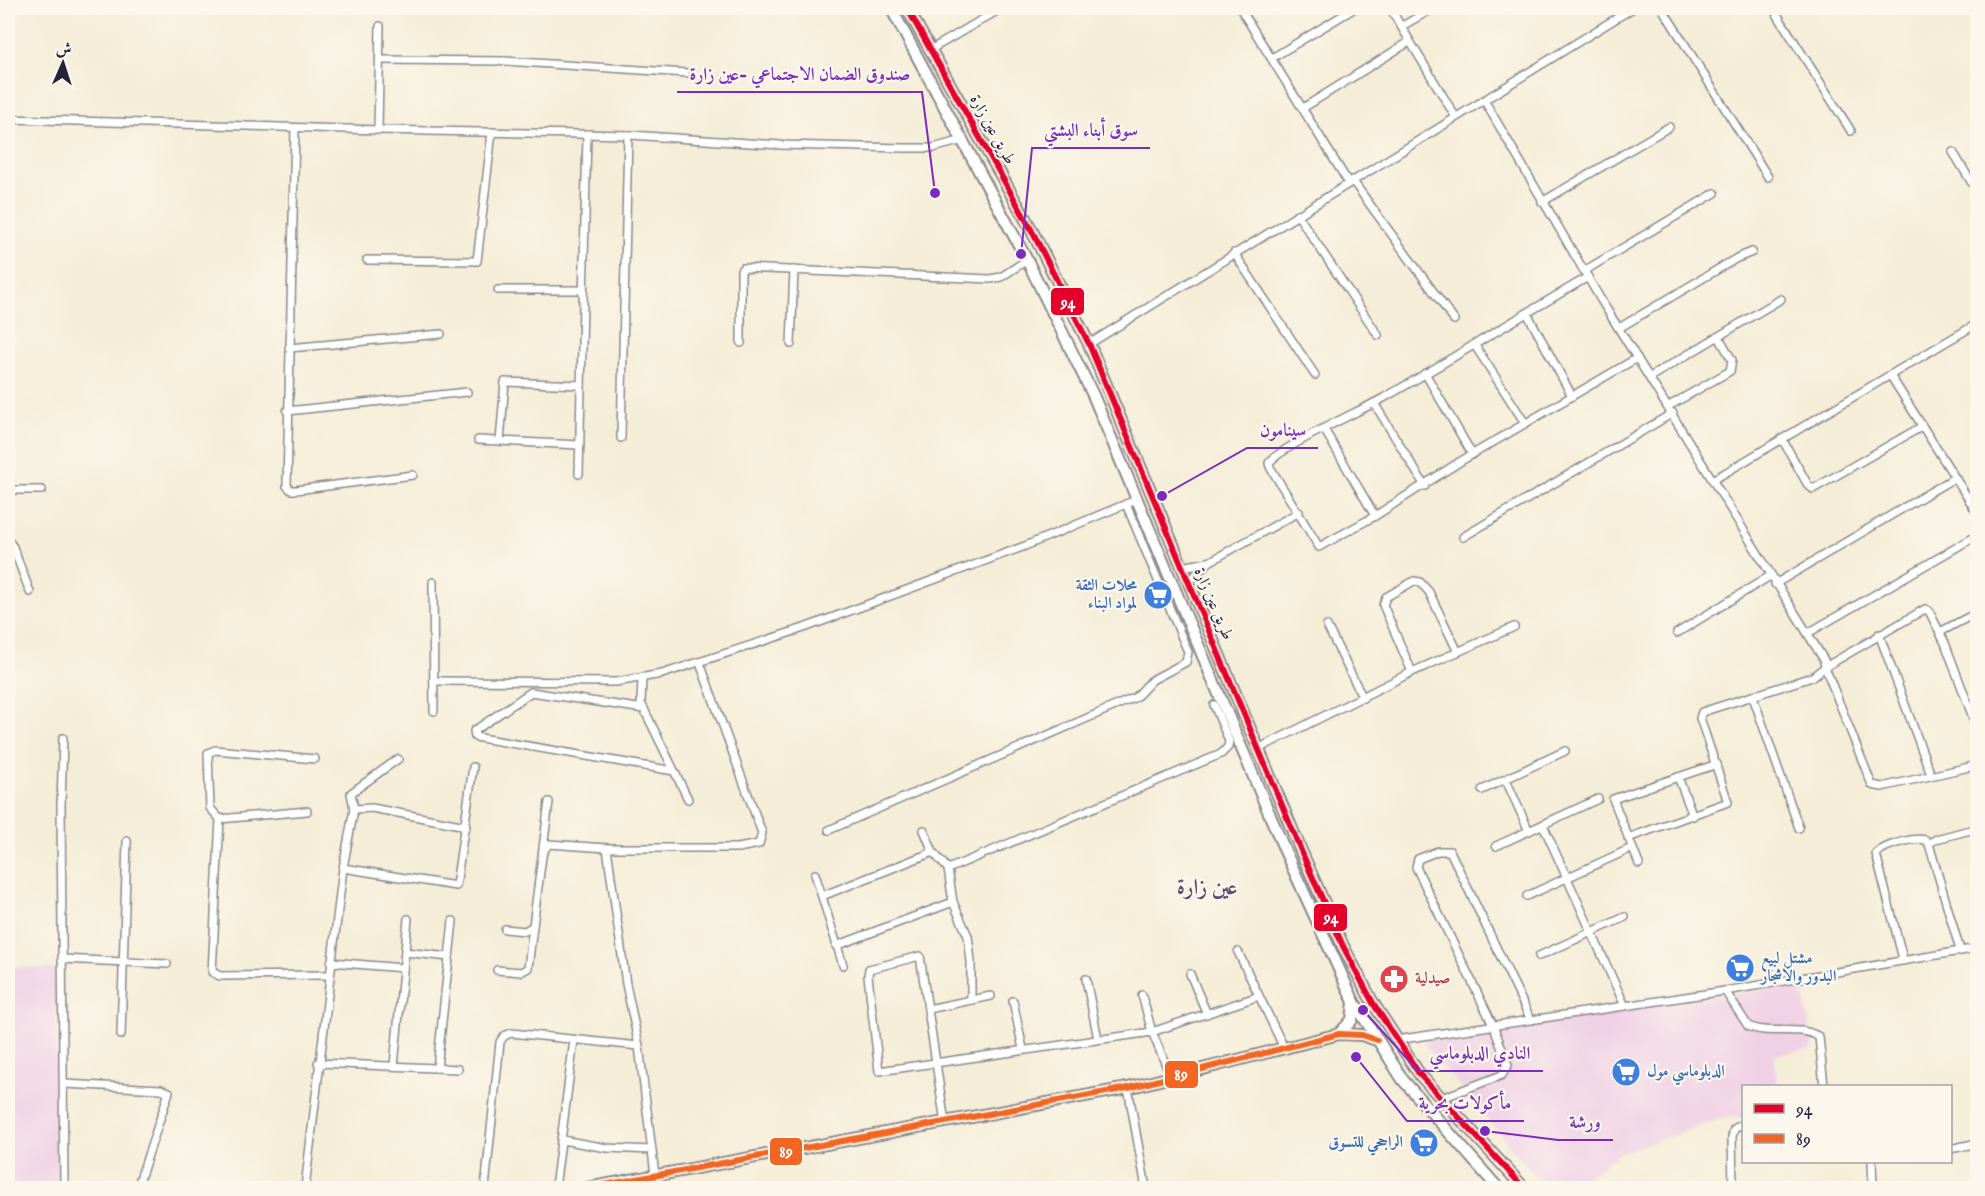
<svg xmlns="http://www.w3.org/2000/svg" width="1985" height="1196" font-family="'IM FELL English',Amiri,serif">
<rect width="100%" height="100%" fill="#fbf7ec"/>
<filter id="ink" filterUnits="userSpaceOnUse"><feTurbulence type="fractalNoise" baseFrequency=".0167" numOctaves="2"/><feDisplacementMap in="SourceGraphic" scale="12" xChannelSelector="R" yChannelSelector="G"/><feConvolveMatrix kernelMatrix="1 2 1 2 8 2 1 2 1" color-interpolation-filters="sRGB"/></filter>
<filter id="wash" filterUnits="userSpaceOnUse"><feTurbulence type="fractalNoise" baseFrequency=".008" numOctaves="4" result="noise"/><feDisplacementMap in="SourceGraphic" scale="24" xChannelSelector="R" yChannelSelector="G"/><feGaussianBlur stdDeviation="1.35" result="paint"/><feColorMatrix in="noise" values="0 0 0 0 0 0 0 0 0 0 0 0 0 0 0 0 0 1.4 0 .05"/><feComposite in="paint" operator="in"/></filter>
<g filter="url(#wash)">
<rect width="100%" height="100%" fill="#f4edd7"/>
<g fill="#f0d0e5">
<path d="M8,967L56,969L57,1188H8Z"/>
<path d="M1802,983L1813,1049L1774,1055L1777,1086H1744L1743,1118H1723L1620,1153L1570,1188H1545L1422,1041Z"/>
</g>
</g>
<g filter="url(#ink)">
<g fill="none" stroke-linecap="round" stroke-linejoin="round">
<g stroke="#8b8889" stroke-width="10">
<g id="minor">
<path d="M1240,8L1348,182"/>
<path d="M1390,8L1455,116"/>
<path d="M1662,8L1768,177"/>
<path d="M1773,8L1851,131"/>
<path d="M1402,26L1434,8"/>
<path d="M930,50L1002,8"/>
<path d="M1272,58L1355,8"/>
<path d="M380,60L505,61L686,73"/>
<path d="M1484,100L1601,300L1824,660L1825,667L1812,677L1702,712L1700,718L1728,802L1628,838"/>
<path d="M1303,108L1409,42"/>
<path d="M8,119L378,130L631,135L780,145L905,148H933L963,140"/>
<path d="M295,128L287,486L291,490H296L413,475"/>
<path d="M378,130L380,26"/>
<path d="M1953,152L1978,193"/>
<path d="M1352,180L1454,320"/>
<path d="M1542,202L1669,127"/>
<path d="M1297,214L1378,335"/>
<path d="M1234,253L1315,375"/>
<path d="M367,260L477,261L492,132"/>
<path d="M1584,271L1715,193"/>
<path d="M498,290H583"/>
<path d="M1527,313L1588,277"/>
<path d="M1619,328L1737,258L1752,252"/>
<path d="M741,343V270L743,268L990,279L1001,277L1027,260"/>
<path d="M791,344L794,270"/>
<path d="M1089,344L1633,8"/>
<path d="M1474,344L1525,423"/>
<path d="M289,348L441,334"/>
<path d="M1425,373L1472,454"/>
<path d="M1890,375L1978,514"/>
<path d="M1650,377L1781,299"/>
<path d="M1374,403L1425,486"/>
<path d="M1669,406L1730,371L1732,360L1719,337"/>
<path d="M287,411L467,392"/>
<path d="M1324,429L1375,516L1319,547L1270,467L1269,463C1280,447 1358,412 1380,400C1430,372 1478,342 1527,313L1572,396"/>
<path d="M621,438L628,135"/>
<path d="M1782,439L1808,485L1813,489L1921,427"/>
<path d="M478,440L580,445"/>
<path d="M500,441L505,382L581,385"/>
<path d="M579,474L587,134"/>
<path d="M1713,480L1978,323"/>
<path d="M8,490H42"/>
<path d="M1375,516L1461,461L1637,358"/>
<path d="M1463,537L1673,413"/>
<path d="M8,540L13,547L30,592"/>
<path d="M1181,567L1209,562"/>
<path d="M433,582L434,711"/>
<path d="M1188,583L1209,562L1299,512"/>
<path d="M1775,584L1954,478"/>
<path d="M1327,626L1363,698"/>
<path d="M1940,632L1978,612"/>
<path d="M1677,633L1770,576"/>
<path d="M1808,633L1978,535"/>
<path d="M1879,634L1931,775"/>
<path d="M1412,672L1383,605L1386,597L1414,581L1420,582L1429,592L1458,652"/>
<path d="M642,679L641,703L688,799"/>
<path d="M434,681L616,682L662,674L804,628L1025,546L1138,499"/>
<path d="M1753,697L1799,828"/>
<path d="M644,709L531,692L474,731L475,737L674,771"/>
<path d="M1978,731L1945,643L1929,611L1925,609L1825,667L1872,785L1882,787L1978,765"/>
<path d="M63,738L61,806L64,1188"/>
<path d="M1258,749L1412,672L1514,627"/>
<path d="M1678,777L1693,816"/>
<path d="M1506,780L1529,831"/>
<path d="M1482,790L1565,751"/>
<path d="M354,809L351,793L398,759"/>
<path d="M307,811L220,819L210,808L208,753L215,750L315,759"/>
<path d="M220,819L212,972L220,976L329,975"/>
<path d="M1543,825L1625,1006"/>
<path d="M829,830L1136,697L1152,680L1186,662L1188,652L1126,504"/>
<path d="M924,830L933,852L948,869L953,902L968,936L971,961V1000"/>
<path d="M1496,846L1598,799"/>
<path d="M607,848L626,984L639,1046L655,1175"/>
<path d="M543,853L548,844L607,848H738L759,844L762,833L700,663"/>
<path d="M1639,864L1613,799L1717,764"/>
<path d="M343,868L456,886L473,767"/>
<path d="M948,869L1221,754L1228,747L1229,741L1214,705"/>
<path d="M815,874L843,965"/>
<path d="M822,896L933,852"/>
<path d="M1527,896L1632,848"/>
<path d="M505,929L525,931L533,926L549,802"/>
<path d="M836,946L953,902"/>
<path d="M1960,950L1929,844L1936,839L1978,828"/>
<path d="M405,952L449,957"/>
<path d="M1238,952L1285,1050"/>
<path d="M1539,956L1625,917"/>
<path d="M62,959L167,964"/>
<path d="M1903,959L1876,854C1884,845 1914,837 1926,840L1929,844"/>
<path d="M331,962L403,968"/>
<path d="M497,970L521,972L528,968L533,926"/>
<path d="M1190,974L1207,1014"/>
<path d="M1086,979L1098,1039"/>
<path d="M1725,991L1748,1026C1769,1036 1799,1024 1819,1037L1824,1086"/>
<path d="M1142,995L1152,1032L1171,1077"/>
<path d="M1013,1001L1023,1049"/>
<path d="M928,1009L991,996"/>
<path d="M121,1035L127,841"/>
<path d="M1396,1040L1725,991L1978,948"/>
<path d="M318,1063L458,1069"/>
<path d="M394,1066L408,919"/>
<path d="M437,1068L453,921"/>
<path d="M64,1084L161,1089L169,1092L137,1188"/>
<path d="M1128,1088L1146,1188"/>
<path d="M1442,1098L1502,1075L1508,1065L1493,1025L1416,867L1418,859L1438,851H1450L1531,1020"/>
<path d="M945,1123L920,956L869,969L868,976L879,1071L1152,1032L1259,996"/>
<path d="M562,1140L607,1148L651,1150"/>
<path d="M1950,1149L1978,1143"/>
<path d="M1872,1162L1873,1188"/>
<path d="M305,1188L343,868L354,809L372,808L466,826"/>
<path d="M485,1188L500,1042L504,1036L511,1033L639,1046"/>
<path d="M555,1188L574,1040"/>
<path d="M1733,1188L1732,1137L1734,1129L1744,1123"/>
</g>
</g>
<g stroke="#8b8889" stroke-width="14">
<g id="secondary">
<path d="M1339,1034L1352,1020L1354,1002"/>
<path d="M588,1188L1128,1088L1339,1034L1362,1035L1377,1040"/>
</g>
</g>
<g stroke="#8b8889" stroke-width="14">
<g id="primary">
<path d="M891,8L1027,260L1093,395L1285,851L1354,1002L1403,1080L1498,1188"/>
<path d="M907,8L1030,227L1089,344L1302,853L1343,946L1373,1003L1420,1075L1524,1188"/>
</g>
</g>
<use href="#minor" stroke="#fff" stroke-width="7"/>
<use href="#secondary" stroke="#fff" stroke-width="10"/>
<use href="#primary" stroke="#fff" stroke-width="10"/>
<g stroke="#fbf7ec" stroke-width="10">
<path id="bus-1" d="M907,8L1030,227L1089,344L1302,853L1343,946L1373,1003L1420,1075L1524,1188"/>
</g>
<g stroke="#fbf7ec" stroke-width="10">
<path id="bus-2" d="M588,1188L1128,1088L1339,1034L1362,1035L1377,1040"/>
</g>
<use href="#bus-1" stroke="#e4002b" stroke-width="6"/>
<use href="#bus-2" stroke="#f26522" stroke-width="6"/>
</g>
</g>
<defs>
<g id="supermarket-disc" transform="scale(1.5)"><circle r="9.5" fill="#3f7fe0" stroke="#fbf7ec"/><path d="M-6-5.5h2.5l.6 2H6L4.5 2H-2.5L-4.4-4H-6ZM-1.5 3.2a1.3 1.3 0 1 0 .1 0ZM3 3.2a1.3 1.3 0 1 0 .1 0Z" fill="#fff"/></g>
<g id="pharmacy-disc" transform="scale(1.5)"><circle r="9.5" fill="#e0444e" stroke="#fbf7ec"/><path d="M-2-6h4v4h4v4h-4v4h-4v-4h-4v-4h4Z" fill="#fff"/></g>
</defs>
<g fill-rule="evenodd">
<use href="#supermarket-disc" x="1158" y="595"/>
<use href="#supermarket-disc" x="1740" y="968"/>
<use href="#pharmacy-disc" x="1394" y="979"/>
<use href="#supermarket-disc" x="1626" y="1072"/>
<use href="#supermarket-disc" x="1424" y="1143"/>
</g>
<g text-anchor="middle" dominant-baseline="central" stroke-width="4.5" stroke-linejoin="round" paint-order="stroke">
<g font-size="16" fill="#22223b" stroke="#fbf7ec">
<text transform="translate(992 130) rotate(61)">طريق عين زارة</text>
<text transform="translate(1213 604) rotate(67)">طريق عين زارة</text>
</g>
<g font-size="16" font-weight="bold" fill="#366cbe" stroke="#fbf7ec" text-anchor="end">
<text x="1137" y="586">محلات الثقة<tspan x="1137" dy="18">لمواد البناء</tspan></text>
<text x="1761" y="959" text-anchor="start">مشتل لبيع<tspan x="1761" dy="18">البدور والاشجار</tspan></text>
<text x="1647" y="1072" text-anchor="start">الدبلوماسي مول</text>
<text x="1403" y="1143">الراجحي للتسوق</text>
</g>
<g font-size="16" font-weight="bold" fill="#be3a42" stroke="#fbf7ec" text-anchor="start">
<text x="1415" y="979">صيدلية</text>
</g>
<g font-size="22" font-weight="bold" fill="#5c4e73" stroke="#fbf7ec">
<text x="1207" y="888">عين زارة</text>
</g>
</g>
<path fill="none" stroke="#7b2cbf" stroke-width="2" d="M935 193L922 92H677M1021 254L1032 148H1150M1162 496L1247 448H1318M1363 1010L1418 1071H1543M1356 1057L1407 1121H1524M1485 1131L1558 1140H1613"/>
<g fill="#7b2cbf" stroke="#fbf7ec" stroke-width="2">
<circle cx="935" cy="193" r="6"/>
<circle cx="1021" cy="254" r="6"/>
<circle cx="1162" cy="496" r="6"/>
<circle cx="1363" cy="1010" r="6"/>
<circle cx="1356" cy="1057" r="6"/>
<circle cx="1485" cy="1131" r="6"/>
</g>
<g font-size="18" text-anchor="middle" font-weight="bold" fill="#7b2cbf" stroke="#fbf7ec" stroke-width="4.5" stroke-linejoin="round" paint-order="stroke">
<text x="800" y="80">صندوق الضمان الاجتماعي -عين زارة</text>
<text x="1091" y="136">سوق أبناء البشتي</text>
<text x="1283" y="436">سينامون</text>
<text x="1480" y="1059">النادي الدبلوماسي</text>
<text x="1465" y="1109">مأكولات بحرية</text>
<text x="1585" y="1128">ورشة</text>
</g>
<g stroke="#fbf7ec" stroke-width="2">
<rect x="1050" y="287" width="35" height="29" rx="6" fill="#e4002b"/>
<rect x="1313" y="903" width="35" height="29" rx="6" fill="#e4002b"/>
<rect x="1164" y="1060" width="35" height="29" rx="6" fill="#f26522"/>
<rect x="769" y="1137" width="34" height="29" rx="6" fill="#f26522"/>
</g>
<g font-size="16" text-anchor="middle" font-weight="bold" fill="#fff">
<text x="1068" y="308">94</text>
<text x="1331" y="923">94</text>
<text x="1181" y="1080">89</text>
<text x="786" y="1157">89</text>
</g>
<rect width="1985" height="1196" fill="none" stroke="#fbf7ec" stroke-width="30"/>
<rect x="1742" y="1085" width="210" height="78" fill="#fbf7ec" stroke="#a4a2a5" stroke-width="1.5"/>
<rect x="1754" y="1104" width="30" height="9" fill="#e4002b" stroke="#a4a2a5" stroke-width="1.5"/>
<text x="1796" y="1115" font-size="18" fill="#22223b">94</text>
<rect x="1754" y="1134" width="30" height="9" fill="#f26522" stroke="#a4a2a5" stroke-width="1.5"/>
<text x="1796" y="1145" font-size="18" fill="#22223b">89</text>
<g transform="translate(63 63) rotate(3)" stroke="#fbf7ec" stroke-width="4.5" paint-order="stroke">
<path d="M0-4.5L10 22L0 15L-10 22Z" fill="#22223b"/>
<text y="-9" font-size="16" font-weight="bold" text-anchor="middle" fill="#22223b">ش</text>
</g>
</svg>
